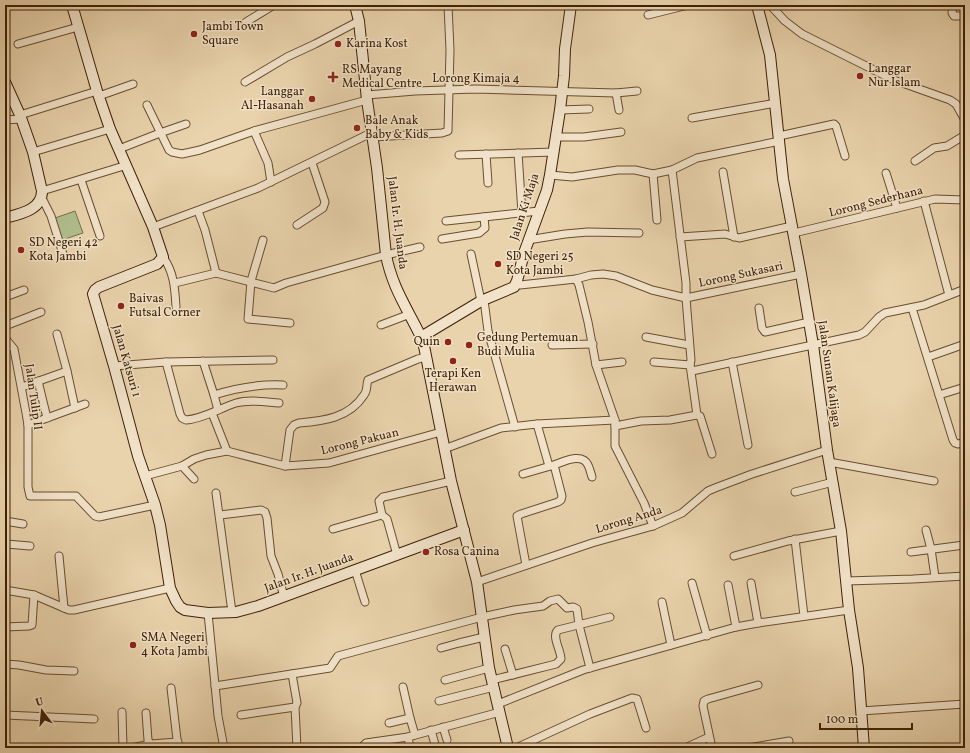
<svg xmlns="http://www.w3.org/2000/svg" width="970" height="753" font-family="Vollkorn,serif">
<rect width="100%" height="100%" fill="#e9d3ac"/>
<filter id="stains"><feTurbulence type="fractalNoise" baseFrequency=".005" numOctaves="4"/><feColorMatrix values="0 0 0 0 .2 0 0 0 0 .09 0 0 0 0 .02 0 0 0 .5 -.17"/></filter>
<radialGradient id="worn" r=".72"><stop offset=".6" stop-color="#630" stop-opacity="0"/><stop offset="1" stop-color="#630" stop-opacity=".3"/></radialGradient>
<path fill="#b0be8e" stroke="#77704a" d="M75,211L83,233L62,240L55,218Z"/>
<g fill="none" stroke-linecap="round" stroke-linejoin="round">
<g stroke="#694e30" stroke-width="9">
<g id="street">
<path d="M595,5H603"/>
<path d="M770,5L785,21L802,34L894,80L950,100L956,104L965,120"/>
<path d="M953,5L952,13L954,16H965"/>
<path d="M648,15L688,5"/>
<path d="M246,22L274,5"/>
<path d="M18,44L78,27"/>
<path d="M245,82L287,57L315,44L359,21"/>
<path d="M616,93L619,110"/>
<path d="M367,95L415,91L476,89L616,93L637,91"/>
<path d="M99,96L133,84"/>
<path d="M147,105L169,150L172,152L182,154L200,150L254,131L367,100"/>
<path d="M560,110L589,109"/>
<path d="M20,115L97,91"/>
<path d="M692,118L776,103"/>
<path d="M5,120L21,119"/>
<path d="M254,131L268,163L271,182"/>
<path d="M779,136L834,124L836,126L845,156"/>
<path d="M373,137L442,133L448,131L450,50L448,5"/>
<path d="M556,137H584L621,132"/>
<path d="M119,149L160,133L186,124"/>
<path d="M33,152L110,129"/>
<path d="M518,153L522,213"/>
<path d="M486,154L488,183"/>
<path d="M459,155L554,152"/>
<path d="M915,161L934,148L947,146L965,135"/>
<path d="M672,170L686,283V298L691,360L690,365L697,415"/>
<path d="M723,172L734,237"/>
<path d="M886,173L897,208"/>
<path d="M653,174L657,220"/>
<path d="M550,175L572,177L618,170H635L653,174L672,170L697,158L780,141"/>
<path d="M81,180L100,236"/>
<path d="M42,191L127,165"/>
<path d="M42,198L51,216L63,254"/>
<path d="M924,201L949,295"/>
<path d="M5,208L8,217"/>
<path d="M198,211L205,230L216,273"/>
<path d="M446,221L539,211"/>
<path d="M297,225L323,208L325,202L312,163"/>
<path d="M153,227L258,188L373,132"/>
<path d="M794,233L935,199L965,200"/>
<path d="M680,237L725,234L739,238L792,226"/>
<path d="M442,239L479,233L485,228L484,217"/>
<path d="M263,240L251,281L248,319L290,323"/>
<path d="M528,240L565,234L588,232L639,233"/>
<path d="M471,254L481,301"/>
<path d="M163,257C174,272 175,289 176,307"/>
<path d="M576,279L579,285L588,322L596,365L615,420V446L644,503L653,526"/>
<path d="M175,283L216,273L274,288L286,283L386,255L420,247"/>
<path d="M516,285H520L576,279L591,275L603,274L616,276L652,290L686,298L801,274"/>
<path d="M5,297L24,290"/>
<path d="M484,300L488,331L515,427"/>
<path d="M759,308L762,328L765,332L809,322"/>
<path d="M912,308L953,440L955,443L958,444L965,442"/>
<path d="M381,325L410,314"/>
<path d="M5,326L41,312"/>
<path d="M646,337L689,345"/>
<path d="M5,338L14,349L26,413L28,425V487L30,496H76L95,516L99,517L155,505"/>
<path d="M552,345L593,344"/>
<path d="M928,357L965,344"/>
<path d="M203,361L214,395"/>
<path d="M166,362L180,414L182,418L186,420C203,419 220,408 236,403C249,399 265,402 279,403"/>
<path d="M654,362L690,365"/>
<path d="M732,362L748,445"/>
<path d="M596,365L622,362"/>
<path d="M114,366L166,362L273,360"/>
<path d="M67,371L75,408"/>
<path d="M692,371L859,335L865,332L879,317L885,313L924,305L965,289"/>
<path d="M38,381L47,418"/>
<path d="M22,387L67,371L57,334"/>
<path d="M939,395L965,387"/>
<path d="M218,410L214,395C236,388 260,384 283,385"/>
<path d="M212,413L227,451"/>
<path d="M537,424L549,466"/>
<path d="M28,425L85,404"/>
<path d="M615,426L641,421L670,420L697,415L700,416L701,419L712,454"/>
<path d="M444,449L501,428L537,424L615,420"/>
<path d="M829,462L934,481"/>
<path d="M554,465C563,462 582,452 588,465C590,469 591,474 592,477"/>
<path d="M182,466L194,479"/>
<path d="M285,466L290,430L294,425L299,423C324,421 349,418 364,395C368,390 366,385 368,380L418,359L426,357"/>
<path d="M523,474L554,465L562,496L561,500L558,502L521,514L517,516L526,565"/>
<path d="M145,476L182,466L194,459L206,455L227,451L285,466L329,463L441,432"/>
<path d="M795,492L833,482"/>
<path d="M216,493L232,612"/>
<path d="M220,515L261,510L265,512L267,518L271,556L278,574L284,597"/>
<path d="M5,521L23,524"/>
<path d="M333,529L382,515"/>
<path d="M926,530L931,549L935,577"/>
<path d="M795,539L804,616"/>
<path d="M5,542V557"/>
<path d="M6,544L30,546"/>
<path d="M911,552L964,545"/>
<path d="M397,555L387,519L382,515L379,501L383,497L388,496L451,481"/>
<path d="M59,556L64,608"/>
<path d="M734,556L788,541L841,531"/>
<path d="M355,570L365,602"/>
<path d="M846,581L913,579L965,576"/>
<path d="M477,582L592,543L653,526L682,513L708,491L715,488L752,474L827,450"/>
<path d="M692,583L707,636"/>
<path d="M751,583L758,623"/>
<path d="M728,585L736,627"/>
<path d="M5,590L34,595L69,610H74L170,588"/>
<path d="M662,602L671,645"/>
<path d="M208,613L218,716L224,748"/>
<path d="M5,627L29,626L32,625L34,595"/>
<path d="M441,648L459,643L484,637"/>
<path d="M505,649L513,675"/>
<path d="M5,664L19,665L46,670L74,671"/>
<path d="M445,680L489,668"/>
<path d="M492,680L556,664L561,659C561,650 551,636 558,630L610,617"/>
<path d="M215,686L330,668L338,656L482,617L514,610L543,606L550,601L558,599L567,608L573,607L577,609L579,625L590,668"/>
<path d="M403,687L410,718"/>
<path d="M171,688L178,748"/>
<path d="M439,701L494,687"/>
<path d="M498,704L583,670L736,627L758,623L849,610"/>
<path d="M295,707L297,748"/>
<path d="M861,711L965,704"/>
<path d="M122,712L123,748"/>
<path d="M146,713L148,740L150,744L178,742"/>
<path d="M5,715L94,719"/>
<path d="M241,715L295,707L297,703L292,674"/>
<path d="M389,723L410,718L415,735"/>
<path d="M443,727L447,740"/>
<path d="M431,730L436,748"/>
<path d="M408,737L410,748"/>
<path d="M132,748L150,744"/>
<path d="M361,748L366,743L408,737L500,712"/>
<path d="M516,748L590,714L632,698L637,699L646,728"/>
<path d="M685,748L709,737"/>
<path d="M712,748L703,706L704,701L708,699L758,685"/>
<path d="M748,748L789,741"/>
</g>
</g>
<g stroke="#3e2106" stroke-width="12">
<g id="secondary">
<path d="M72,5L97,91L110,129L153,227L163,257L157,264L99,287L95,290L93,294L114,366L138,456L155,505L160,525L170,588L176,601L180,607L185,610L208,613L236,612L258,606L464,530"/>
<path d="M355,5L359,21L367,100L377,168L386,255C392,287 407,308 421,337L424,346L451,481L477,582L489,668L508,748"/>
<path d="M757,5L770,55L783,179L801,274L813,345L827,450L841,531L849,610L858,668L864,748"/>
<path d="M5,82L20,115L33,152L42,191C42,210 20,214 5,218"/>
<path d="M421,337L481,301L514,287L517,281L524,253L547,190L550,175L560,110L564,76L565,49L571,5"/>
</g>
</g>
<use href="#street" stroke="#f1e2c9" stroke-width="7"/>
<use href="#secondary" stroke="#f1e2c9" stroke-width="10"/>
</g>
<g fill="#8f2418" stroke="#f1e2c9" stroke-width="1.5">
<circle cx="194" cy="34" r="4"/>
<circle cx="338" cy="44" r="4"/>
<circle cx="860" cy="76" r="4"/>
<path d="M331 71h4v4h4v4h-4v4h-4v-4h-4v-4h4z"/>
<circle cx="312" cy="99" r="4"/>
<circle cx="357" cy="128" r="4"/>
<circle cx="21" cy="250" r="4"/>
<circle cx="498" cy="264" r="4"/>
<circle cx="121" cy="306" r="4"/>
<circle cx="448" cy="342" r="4"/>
<circle cx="469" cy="345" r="4"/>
<circle cx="453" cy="361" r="4"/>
<circle cx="426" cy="552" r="4"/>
<circle cx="133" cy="645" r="4"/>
</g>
<g text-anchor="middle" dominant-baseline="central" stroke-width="3" stroke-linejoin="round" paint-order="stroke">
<g font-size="12" fill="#3e2106" stroke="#f1e2c9" text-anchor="start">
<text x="202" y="27">Jambi Town<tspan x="202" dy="14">Square</tspan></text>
<text x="346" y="44">Karina Kost</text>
<text x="868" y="69">Langgar<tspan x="868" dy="14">Nur Islam</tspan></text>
<text x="342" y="70">RS Mayang<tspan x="342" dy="14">Medical Centre</tspan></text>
<text x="304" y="92" text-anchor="end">Langgar<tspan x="304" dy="14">Al-Hasanah</tspan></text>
<text x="365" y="121">Bale Anak<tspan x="365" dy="14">Baby &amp; Kids</tspan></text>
<text x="29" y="243">SD Negeri 42<tspan x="29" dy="14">Kota Jambi</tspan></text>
<text x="506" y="257">SD Negeri 25<tspan x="506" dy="14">Kota Jambi</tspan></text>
<text x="129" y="299">Baivas<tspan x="129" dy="14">Futsal Corner</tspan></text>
<text x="477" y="338">Gedung Pertemuan<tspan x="477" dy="14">Budi Mulia</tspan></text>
<text x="440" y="342" text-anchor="end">Quin</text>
<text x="453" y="374" text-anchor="middle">Terapi Ken<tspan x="453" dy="14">Herawan</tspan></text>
<text x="434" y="552">Rosa Canina</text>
<text x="141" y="638">SMA Negeri<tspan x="141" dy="14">4 Kota Jambi</tspan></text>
</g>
<g font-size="12" fill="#3e2106" stroke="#f1e2c9">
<text x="476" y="79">Lorong Kimaja 4</text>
<text transform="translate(876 202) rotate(-14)">Lorong Sederhana</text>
<text transform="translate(525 207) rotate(-72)">Jalan Ki Maja</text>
<text transform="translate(397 223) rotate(83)">Jalan Ir. H. Juanda</text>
<text transform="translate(741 275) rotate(-12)">Lorong Sukasari</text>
<text transform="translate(126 361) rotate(74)">Jalan Katsuri 1</text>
<text transform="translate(829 374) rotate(82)">Jalan Sunan Kalijaga</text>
<text transform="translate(33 397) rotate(82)">Jalan Tulip II</text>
<text transform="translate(360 442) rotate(-14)">Lorong Pakuan</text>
<text transform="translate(629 520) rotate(-17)">Lorong Anda</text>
<text transform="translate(309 573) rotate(-20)">Jalan Ir. H. Juanda</text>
</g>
</g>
<rect width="970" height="753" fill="none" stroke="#e9d3ac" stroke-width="20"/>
<rect x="6" y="6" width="958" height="741" fill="none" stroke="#3e2106" stroke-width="2"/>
<rect x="10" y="10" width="950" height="733" fill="none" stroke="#3e2106"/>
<g transform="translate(42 711) rotate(344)" stroke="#f1e2c9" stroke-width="3" paint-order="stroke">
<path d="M0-3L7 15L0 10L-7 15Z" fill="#3e2106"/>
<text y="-6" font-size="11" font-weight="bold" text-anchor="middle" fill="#3e2106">U</text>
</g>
<path d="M820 723v6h92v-6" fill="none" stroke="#3e2106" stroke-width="2"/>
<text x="826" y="723" font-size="12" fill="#3e2106" stroke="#f1e2c9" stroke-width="3" paint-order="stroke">100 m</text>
<rect width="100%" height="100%" filter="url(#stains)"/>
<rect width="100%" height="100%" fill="url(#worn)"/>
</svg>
